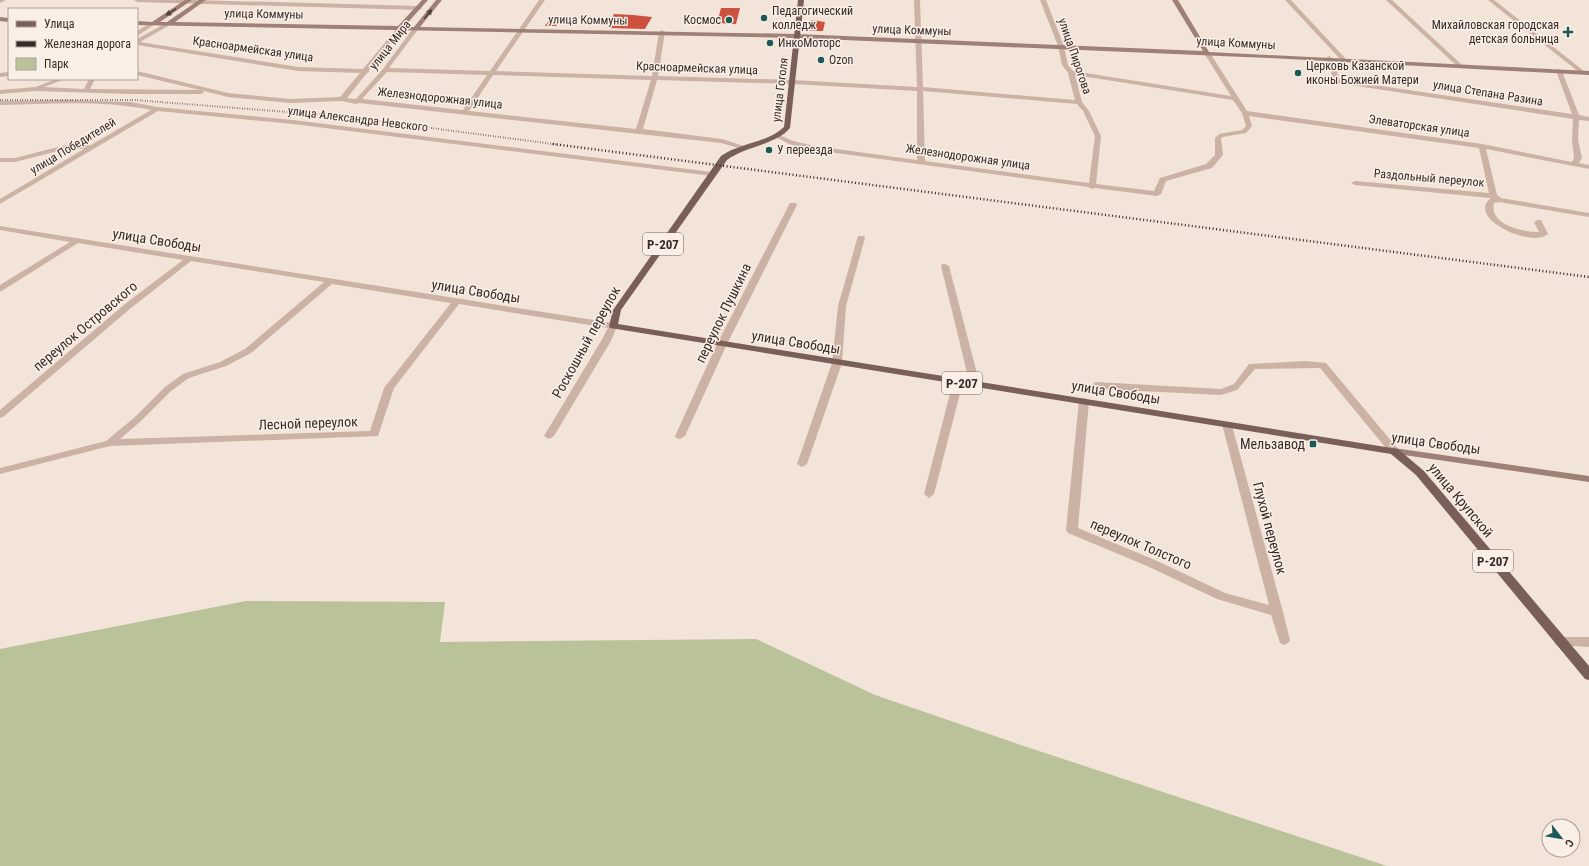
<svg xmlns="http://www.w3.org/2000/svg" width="1589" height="866" font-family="'Roboto Condensed',sans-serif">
<rect width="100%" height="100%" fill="#f3e4d9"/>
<path fill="#b9c299" d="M246,601L445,602L440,642L756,639L875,695L1024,746L1387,866H0V649Z"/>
<g fill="#cc513e">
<path d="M721,8H740L736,24L717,23Z"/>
<path d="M614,14L633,15L652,17L645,29L607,28Z"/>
<path d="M551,18H561L556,26H545Z"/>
<path d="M811,20L825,22L823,31H809Z"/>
</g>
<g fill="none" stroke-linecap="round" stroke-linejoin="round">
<g fill="#cbb2a5" fill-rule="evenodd">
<path d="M0,0H6L0,3Z"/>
<path d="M134,0H195L419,6L422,8L419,10L137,2Z"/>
<path d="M539,0H545L496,71L652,76L659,32L662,30L665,32L658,76L793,80L917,87L914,0H920L923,87L1075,100L1068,73L1062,65L1058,46L1040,0H1046L1064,46L1068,65L1073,71L1231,96L1204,53L1207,51L1210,53L1247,111L1482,144L1572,162L1574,158L1572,140L1573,119L1337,83L1334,81L1326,58L1329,56L1332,58L1340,80L1572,114L1556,71L1559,69L1562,71L1579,115L1589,117V121L1579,120L1578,140L1582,158L1579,163L1589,165V169L1486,149L1497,195L1501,198L1589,213V217L1499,202L1494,203C1489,225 1523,232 1539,232L1534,222L1538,220H1541L1548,234C1531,249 1465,217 1491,198L1355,185L1351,183L1355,181L1489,193L1479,148L1249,116L1252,126L1246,133L1223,137L1221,138L1223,155L1212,168L1166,181L1161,194L1157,196L1095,188L1092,189L1088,187L814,150L789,144L774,136L777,134L793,141L814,146L917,160V91L793,84L657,80L643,129L722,139L744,146L745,147L742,149L721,143L359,103L356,104L342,101L290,103L228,97L204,91L203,93L201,94H130L35,91L0,94V90L36,87L56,79H65L44,87L84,89L89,79H95L90,89L200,90L137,75V71L228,93L290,99L340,97L360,73L298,71L137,45V39L168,22L171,24L170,25L140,42L298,67L363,69L398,27H402V29L369,70V72L367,73L347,98L356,99L383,69L414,27L416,26L419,28L389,68L490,71ZM387,72L487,75L463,110L362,99ZM493,75L651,80L636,129L469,111ZM1075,75L1233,100L1242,113L1246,126L1242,130L1219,134L1215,138V155L1206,164L1160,178L1154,191L1096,184L1101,136L1089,111L1082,102ZM923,91L1077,104L1083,111L1095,136L1089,183L925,161Z"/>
<path d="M1285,0H1291L1345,58V60H1341Z"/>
<path d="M1386,0H1392L1462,65V67H1458Z"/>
<path d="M1488,0H1494L1584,71V73H1580Z"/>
<path d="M152,22L157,23L137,36V31Z"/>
<path d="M9,72V76L0,77V73Z"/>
<path d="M68,100L131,102L157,107L293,120L712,172L716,174L712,176L293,124L158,111L0,204V199L84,149H66L15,162H0V158H15L66,145H91L151,110C102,100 50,104 0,105V101Z"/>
<path d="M790,203H796L797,205L727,344L685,436L680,439L676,438L675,436L717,344Z"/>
<path d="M0,226L613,323L617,326L611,341L554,436L549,439L544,436L601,341L608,328L459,304L394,388L378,436L110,446L0,474V468L106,441L135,417L165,387L183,374L220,362L245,349L324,282L191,261L131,308L3,417L0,418V410L125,304L183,260L78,243L0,292V285L70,242L0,230ZM332,284L451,303L384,388L370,431L120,439L141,421L171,391L189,378L226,366L251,353Z"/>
<path d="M858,236H864L865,238L846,306L842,363L807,464L802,467L797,464L832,363L838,306Z"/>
<path d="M942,264H945L949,266L980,385L978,387L975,388L970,385L941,266Z"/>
<path d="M1305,361L1326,363L1398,449L1399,451L1398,453H1390L1320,368L1255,369L1237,390L1221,395L1119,390L1096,388L1091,385L1096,382L1221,389L1234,384L1249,364Z"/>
<path d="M958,379L963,382L934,494L929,498L924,494L953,382Z"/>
<path d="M1084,398L1089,401L1078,528L1155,560L1225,593L1269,605L1222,424L1223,422H1231L1283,612L1290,640L1288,643L1284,645L1280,643L1271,615L1217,599L1147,566L1068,533L1066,530L1079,401Z"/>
<path d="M1560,637H1589V647L1556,645L1554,642L1556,639Z"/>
</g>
<g fill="#9f8076" fill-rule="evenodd">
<path d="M185,0H192L160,22H167L199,0H206L175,22L398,26L422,0H428L404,27H414L436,0H442L420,27L797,34L1203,51L1172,0H1178L1209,52L1589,71V75L1268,58L797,38L137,25V21L152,22Z"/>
<path d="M0,17L9,18V22L0,21Z"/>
<path d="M1394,448L1589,476V482L1390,453L1389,451Z"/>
</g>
<path fill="#795f57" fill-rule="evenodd" d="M798,0H804L790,128C776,145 745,146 727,160L621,310L618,324L1398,449L1424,471L1589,666V680L1585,679L1416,475L1391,454L610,328L609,326L613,310L721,156C740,143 767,143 784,127Z"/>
<path stroke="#372a27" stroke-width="2" stroke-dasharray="0.5 2" stroke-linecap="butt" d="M0,100H134L339,116L561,145"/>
<path stroke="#372a27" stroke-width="2.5" stroke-dasharray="1 2.5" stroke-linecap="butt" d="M553,144L1589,277"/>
</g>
<defs><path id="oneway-solid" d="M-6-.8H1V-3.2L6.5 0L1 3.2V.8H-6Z"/></defs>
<g fill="#51403b">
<use href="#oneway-solid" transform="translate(171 12) rotate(146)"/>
<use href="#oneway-solid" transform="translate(428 14) rotate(-51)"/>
</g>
<g fill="#1a5a57" stroke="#faefe6" stroke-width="1.5">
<circle cx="764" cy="18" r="4"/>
<circle cx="729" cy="20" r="4"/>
<path d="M1566 26h4v4h4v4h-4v4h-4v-4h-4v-4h4z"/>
<circle cx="770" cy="43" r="4"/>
<circle cx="821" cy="60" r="4"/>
<circle cx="1298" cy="73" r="4"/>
<circle cx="769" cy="150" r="4"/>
<rect x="1309" y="440" width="8" height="8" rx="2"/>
</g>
<g text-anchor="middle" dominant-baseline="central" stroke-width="3" stroke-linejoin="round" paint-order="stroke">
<g font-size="12" fill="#372a27" stroke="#faefe6" text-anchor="start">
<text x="772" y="11">Педагогический<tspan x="772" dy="14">колледж</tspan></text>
<text x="721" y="20" text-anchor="end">Космос</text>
<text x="1559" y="25" text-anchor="end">Михайловская городская<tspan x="1559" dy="14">детская больница</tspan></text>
<text x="778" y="43">ИнкоМоторс</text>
<text x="829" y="60">Ozon</text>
<text x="1306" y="66">Церковь Казанской<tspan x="1306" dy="14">иконы Божией Матери</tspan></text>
<text x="777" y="150">У переезда</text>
</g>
<g font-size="12" fill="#372a27" stroke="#faefe6">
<text transform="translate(264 14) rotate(1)">улица Коммуны</text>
<text transform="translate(588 20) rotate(1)">улица Коммуны</text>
<text transform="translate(912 30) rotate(2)">улица Коммуны</text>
<text transform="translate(1236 43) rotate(3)">улица Коммуны</text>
<text transform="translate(390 45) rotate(-52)">улица Мира</text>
<text transform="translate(253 49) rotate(8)">Красноармейская улица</text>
<text transform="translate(1075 56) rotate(71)">улица Пирогова</text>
<text transform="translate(697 68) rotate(2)">Красноармейская улица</text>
<text transform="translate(780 90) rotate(-83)">улица Гоголя</text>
<text transform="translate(1488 93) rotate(9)">улица Степана Разина</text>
<text transform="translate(440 98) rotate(6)">Железнодорожная улица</text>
<text transform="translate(358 119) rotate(7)">улица Александра Невского</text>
<text transform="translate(1419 126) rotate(8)">Элеваторская улица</text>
<text transform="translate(73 146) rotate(-31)">улица Победителей</text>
<text transform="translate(968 157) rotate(8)">Железнодорожная улица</text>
<text transform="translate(1429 178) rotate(5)">Раздольный переулок</text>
</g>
<g fill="#faefe6" stroke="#726560" stroke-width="1">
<rect x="643" y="233" width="40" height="22" rx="3"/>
<rect x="942" y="372" width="40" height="22" rx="3"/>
<rect x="1473" y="550" width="40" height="22" rx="3"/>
</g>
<g font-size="13" font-weight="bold" fill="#372a27">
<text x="663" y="244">Р-207</text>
<text x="962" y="383">Р-207</text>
<text x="1493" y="561">Р-207</text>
</g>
<g font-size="14" fill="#372a27" stroke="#faefe6">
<text transform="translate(157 240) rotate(9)">улица Свободы</text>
<text transform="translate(476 291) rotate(9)">улица Свободы</text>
<text transform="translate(723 313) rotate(-64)">переулок Пушкина</text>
<text transform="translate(85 326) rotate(-40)">переулок Островского</text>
<text transform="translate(586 342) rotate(-61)">Роскошный переулок</text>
<text transform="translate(796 342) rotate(9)">улица Свободы</text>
<text transform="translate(1116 392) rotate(9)">улица Свободы</text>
<text transform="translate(308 423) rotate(-2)">Лесной переулок</text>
<text transform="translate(1436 443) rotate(8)">улица Свободы</text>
<text transform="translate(1461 500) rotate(50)">улица Крупской</text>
<text transform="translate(1270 528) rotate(75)">Глухой переулок</text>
<text transform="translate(1141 544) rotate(23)">переулок Толстого</text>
</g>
<g font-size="14" fill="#372a27" stroke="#faefe6" text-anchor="end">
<text x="1305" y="444">Мельзавод</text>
</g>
</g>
<rect x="8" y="8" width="130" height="72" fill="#faefe6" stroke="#aca09a"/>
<rect x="16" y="21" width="20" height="6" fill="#795f57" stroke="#aca09a"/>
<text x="44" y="28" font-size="12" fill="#372a27">Улица</text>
<rect x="16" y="41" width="20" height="6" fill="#372a27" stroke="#aca09a"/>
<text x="44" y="48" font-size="12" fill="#372a27">Железная дорога</text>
<rect x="16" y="58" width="20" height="12" fill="#b9c299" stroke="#aca09a"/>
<text x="44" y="68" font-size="12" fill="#372a27">Парк</text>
<g transform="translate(1561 838) rotate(121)"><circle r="19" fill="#faefe6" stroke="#aca09a"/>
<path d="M0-3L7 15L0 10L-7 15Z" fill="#1a5a57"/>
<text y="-6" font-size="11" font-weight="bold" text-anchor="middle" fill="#372a27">С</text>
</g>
</svg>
